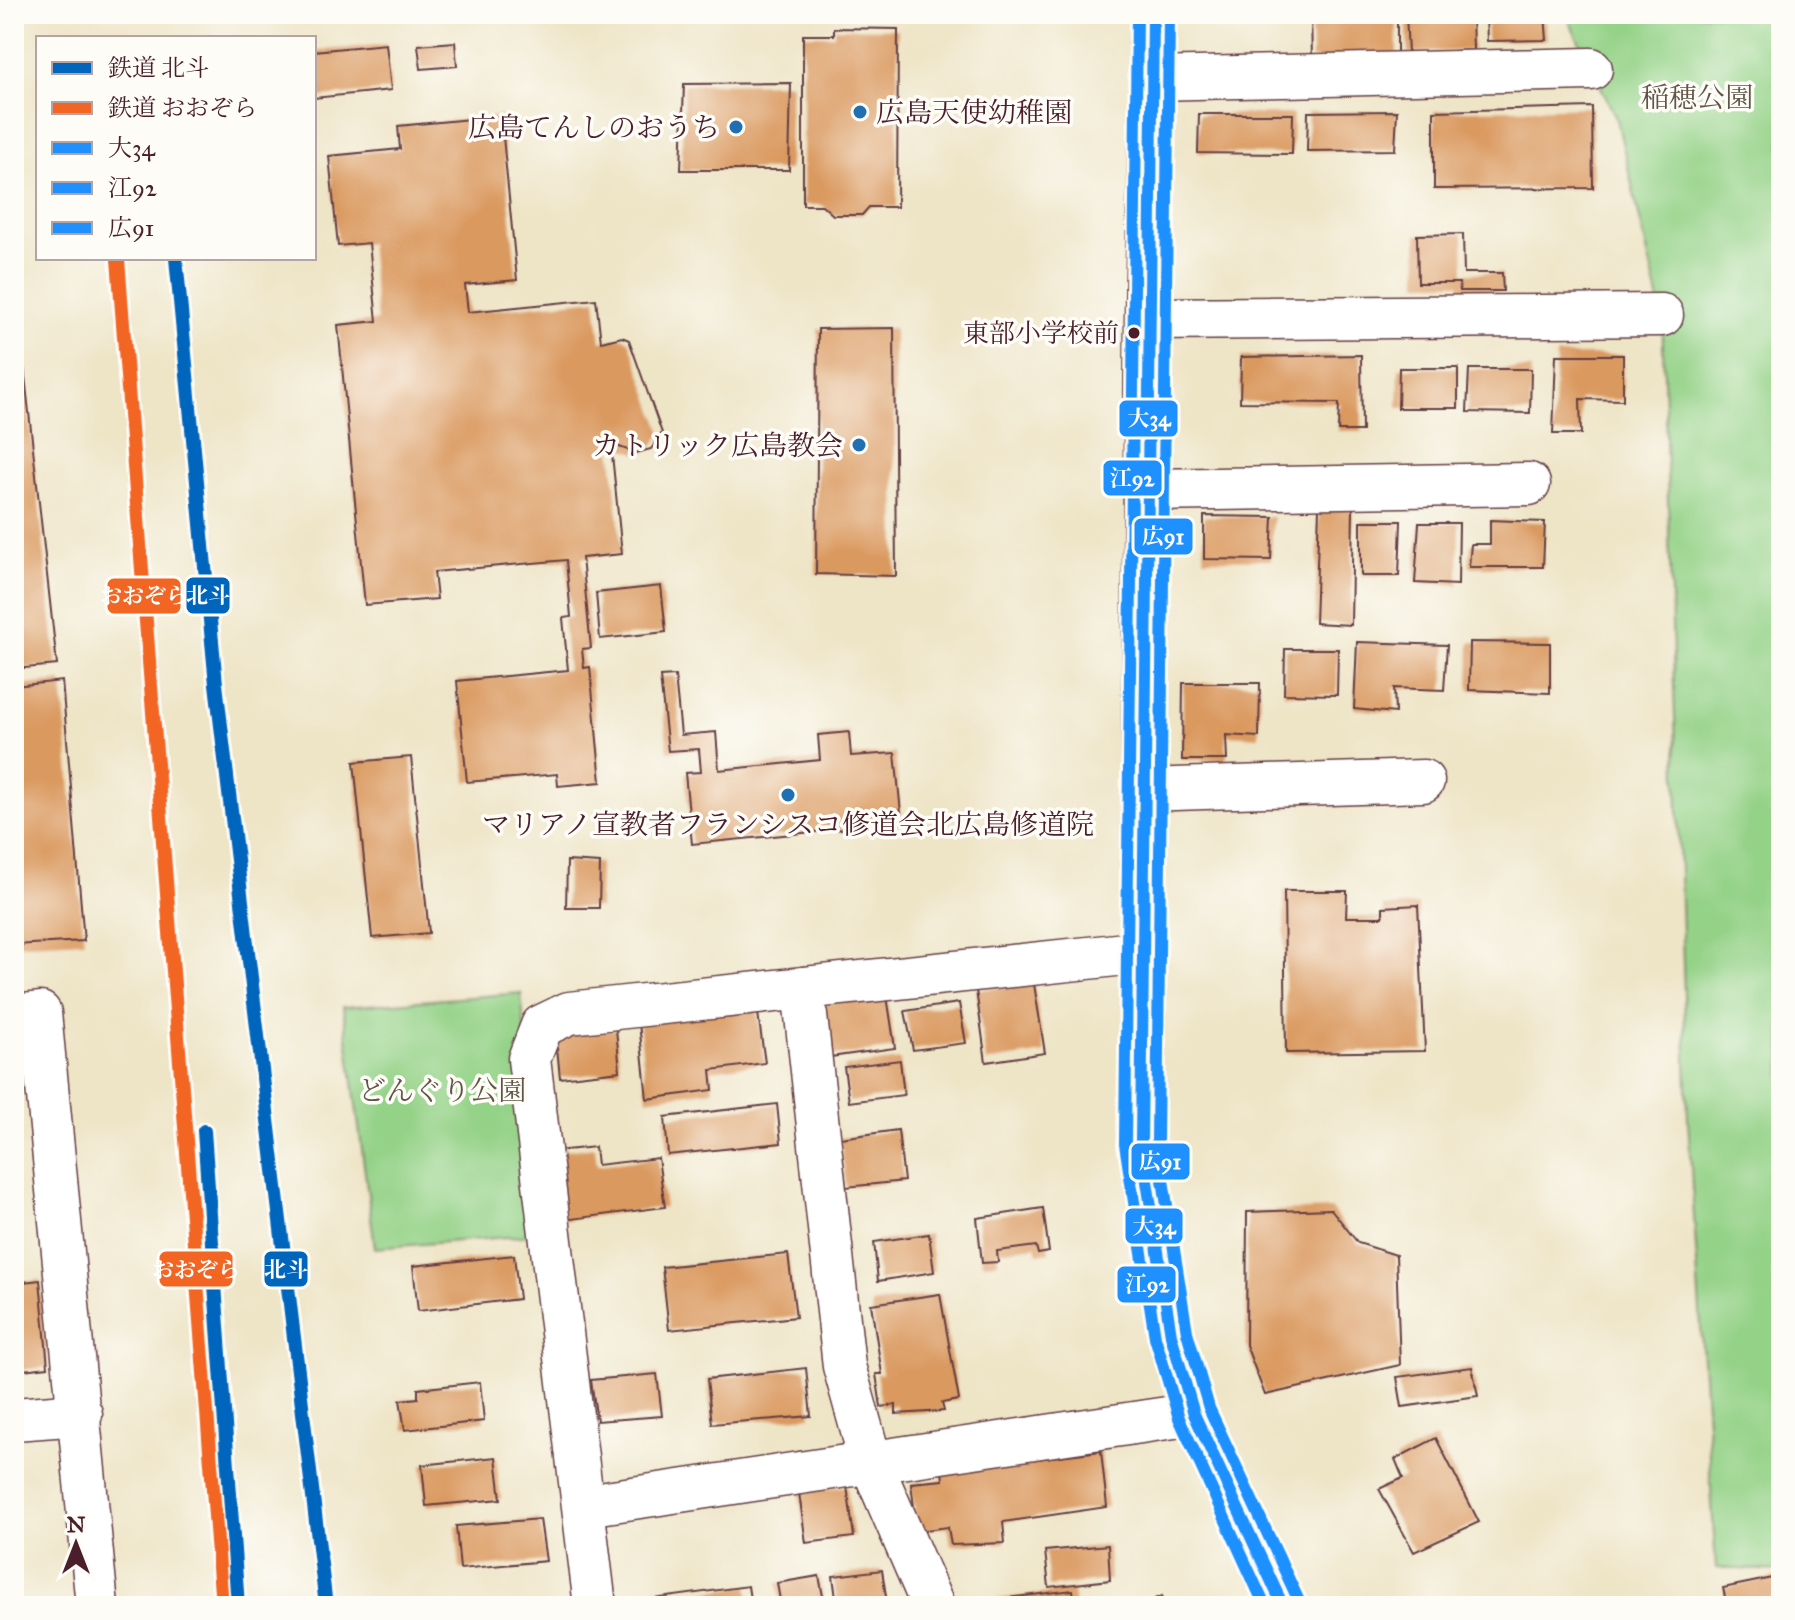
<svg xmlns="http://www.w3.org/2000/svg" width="1795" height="1620" font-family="'IM FELL Great Primer','Noto Serif JP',serif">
<rect width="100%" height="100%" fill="#fdfcf7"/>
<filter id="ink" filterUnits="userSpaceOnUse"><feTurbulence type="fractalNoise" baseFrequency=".0125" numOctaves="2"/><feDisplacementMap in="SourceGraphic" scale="16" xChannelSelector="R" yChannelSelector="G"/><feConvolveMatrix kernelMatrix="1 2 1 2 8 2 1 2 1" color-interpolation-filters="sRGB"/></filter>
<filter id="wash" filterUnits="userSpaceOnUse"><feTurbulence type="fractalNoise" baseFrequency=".006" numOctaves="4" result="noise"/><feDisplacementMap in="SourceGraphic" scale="32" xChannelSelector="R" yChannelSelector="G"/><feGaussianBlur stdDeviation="1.8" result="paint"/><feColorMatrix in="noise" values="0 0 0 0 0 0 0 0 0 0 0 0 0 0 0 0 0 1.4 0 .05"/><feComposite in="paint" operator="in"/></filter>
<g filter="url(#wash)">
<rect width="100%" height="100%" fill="#eee4c6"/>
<g fill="#94d287" stroke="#6f7859" stroke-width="2">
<path d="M1566,14H1781V1571L1716,1568L1688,1120L1662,315L1617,120Z"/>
<path d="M521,993L544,1234L375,1248L343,1007Z"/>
</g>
<g id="blocks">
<g fill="#da995f">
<path d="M1311,14H1397V60L1312,59Z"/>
<path d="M1406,14H1472L1473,50L1408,53Z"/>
<path d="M1486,14H1545L1547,40L1487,41Z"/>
<path d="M834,28L898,29L897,207H869L862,215H833L822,205H803V35H834Z"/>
<path d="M455,42L457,66L421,69L418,45Z"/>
<path d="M386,44L391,90L314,98V51Z"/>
<path d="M791,83L789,170H681L684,84Z"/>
<path d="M1592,107L1593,188L1434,189V111Z"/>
<path d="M1397,111L1395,150L1307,151L1308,112Z"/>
<path d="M1199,114H1293L1292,154L1198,153Z"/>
<path d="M501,116L517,280L465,285L468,312L596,299L601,342L622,337L629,340L662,433L651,449L636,453L611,444L622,554L582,558L591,648L582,649L584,668L590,667L601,782L558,786L557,774L467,782L457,681L568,670L563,618L571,617L566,560L434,572L437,599L365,605L338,325L377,321L369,243L338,246L329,156L400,149L398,126Z"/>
<path d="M1463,234L1464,273H1502L1503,291H1460L1459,283H1418L1417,235Z"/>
<path d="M894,328L896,576L816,574L818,329Z"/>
<path d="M21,340L57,665L14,669V341Z"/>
<path d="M1361,355L1362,431H1338L1339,403L1240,402L1241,357Z"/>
<path d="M1556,355H1623V400L1580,399L1581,434H1553Z"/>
<path d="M1399,368H1458V408H1398Z"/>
<path d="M1469,369H1531L1530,413L1467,412Z"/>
<path d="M1319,508H1353L1351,625L1315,623Z"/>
<path d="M1204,516L1273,517L1271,560L1204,559Z"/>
<path d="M1490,520L1545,522L1543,567H1469L1471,544H1490Z"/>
<path d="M1361,521H1401L1399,576H1361Z"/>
<path d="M1419,523H1459L1458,585L1415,583Z"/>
<path d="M661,586L666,632L600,639L596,593Z"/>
<path d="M1357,642L1447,645L1444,690L1394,688L1395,713L1354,709Z"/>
<path d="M1470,642L1550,643V693L1469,690Z"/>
<path d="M1285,649H1338L1337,695L1284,694Z"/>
<path d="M675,676L681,735L716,732L719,770L820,760L818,735L849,732L851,756L895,753L902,823L692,844L685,773L701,772L699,749L668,751L660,677Z"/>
<path d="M62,681L84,941L14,945V686Z"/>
<path d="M1183,683H1260L1259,737L1226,735L1227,760H1182Z"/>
<path d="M411,757L429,933L372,938L354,762Z"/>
<path d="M567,861L600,863L599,908H566Z"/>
<path d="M1284,891H1347L1346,917H1383V907L1418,905L1425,1051L1286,1053Z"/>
<path d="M1034,984L1045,1053L986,1062L976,990Z"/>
<path d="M887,996L895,1048L830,1057L823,1004Z"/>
<path d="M959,1003L966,1043L913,1050L905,1011Z"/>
<path d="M757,1006L765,1063L711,1070L713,1090L647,1099L639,1023Z"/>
<path d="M616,1029L620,1071L560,1078L556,1036Z"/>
<path d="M900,1060L904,1095L849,1102L844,1067Z"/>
<path d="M777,1104L781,1143L668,1155L665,1117Z"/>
<path d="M898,1130L904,1181L846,1187L840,1138Z"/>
<path d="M595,1147L597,1165L658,1158L665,1207L564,1220L556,1151Z"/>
<path d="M1043,1208L1049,1252L1038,1254L1036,1246L997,1251L998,1262L982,1263L977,1218Z"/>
<path d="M1331,1209L1358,1243L1396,1255L1400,1365L1265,1395L1246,1345L1247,1212Z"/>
<path d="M929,1234L934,1272L878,1281L874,1242Z"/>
<path d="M788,1254L796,1317L669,1330L662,1267Z"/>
<path d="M514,1255L519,1299L418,1311L413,1266Z"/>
<path d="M40,1280L48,1367L14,1371V1283Z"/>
<path d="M940,1294L959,1400L942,1403L944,1411L896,1414V1405L881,1407L876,1374H882L871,1304Z"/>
<path d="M1472,1367L1478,1396L1402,1407L1397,1377Z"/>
<path d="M806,1368L811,1416L712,1424L707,1379Z"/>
<path d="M657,1374L662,1416L597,1421L591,1380Z"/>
<path d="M480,1382L484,1421L405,1430L400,1400L418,1398V1389Z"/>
<path d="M1436,1438L1479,1522L1414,1552L1379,1489L1403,1478L1395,1459Z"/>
<path d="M1101,1451L1107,1507L1003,1522L1005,1543L951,1545L948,1527L917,1531L911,1483L943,1480L942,1470Z"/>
<path d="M496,1457L501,1499L426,1506L422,1465Z"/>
<path d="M847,1486L854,1537L806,1543L799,1493Z"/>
<path d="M540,1519L546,1561L460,1569L456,1526Z"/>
<path d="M1108,1545L1110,1580L1049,1587L1045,1551Z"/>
<path d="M882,1570L887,1603L837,1606L833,1576Z"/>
<path d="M819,1576L825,1606H781L777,1583Z"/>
<path d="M1777,1577L1781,1606H1727L1723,1588Z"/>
<path d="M748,1586L751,1606H653L652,1599Z"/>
<path d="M1073,1590L1075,1606H999L998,1599Z"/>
<path d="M1162,1596L1167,1606H1140Z"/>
</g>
</g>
</g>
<g filter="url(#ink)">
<use href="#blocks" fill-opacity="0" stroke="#633d42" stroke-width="2"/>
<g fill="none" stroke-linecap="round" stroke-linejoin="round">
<g stroke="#633d42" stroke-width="45">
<g id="minor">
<path d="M1153,79L1591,69"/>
<path d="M1147,319L1662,315"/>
<path d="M1148,490L1529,484"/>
<path d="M1144,790L1423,781"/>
<path d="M803,988L844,1366L871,1463L933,1606"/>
<path d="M14,1016L40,1013L97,1606"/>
<path d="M14,1419L81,1414"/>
<path d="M586,1505L1194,1414"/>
<path d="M595,1606L529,1059L542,1026L569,1013L1144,952"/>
</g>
</g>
<g stroke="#633d42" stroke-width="47">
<path id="major" d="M1153,14L1147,319L1141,1143L1171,1335L1194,1414L1283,1606"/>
</g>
<use href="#minor" stroke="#fff" stroke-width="42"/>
<use href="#major" stroke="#fbbb8d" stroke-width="44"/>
<g stroke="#fdfcf7" stroke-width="18">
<path id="bus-1" d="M1153,14L1141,1143L1171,1335L1194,1414L1283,1606"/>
</g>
<g stroke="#fdfcf7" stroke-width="18">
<path id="bus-2" d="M1137,14L1125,1144L1155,1337L1179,1418L1265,1606"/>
</g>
<g stroke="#fdfcf7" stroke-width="18">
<path id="bus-3" d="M1169,14L1157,1142L1187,1332L1209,1408L1298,1599"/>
</g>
<use href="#bus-1" stroke="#1e90ff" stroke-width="12"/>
<use href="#bus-2" stroke="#1e90ff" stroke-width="12"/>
<use href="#bus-3" stroke="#1e90ff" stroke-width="12"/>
<g stroke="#fdfcf7" stroke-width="20">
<g id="rail-1">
<path d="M176,258L216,684L326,1606"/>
<path d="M204,1131L238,1606"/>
</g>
</g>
<g stroke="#fdfcf7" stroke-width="20">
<path id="rail-2" d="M118,259L222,1606"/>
</g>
<use href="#rail-1" stroke="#0065bd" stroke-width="14"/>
<use href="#rail-2" stroke="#f26522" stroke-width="14"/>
</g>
</g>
<g fill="#1f6fb2" stroke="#fdfcf7" stroke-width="3">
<circle cx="860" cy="112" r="8"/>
<circle cx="736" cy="127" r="8"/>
<circle cx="859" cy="445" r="8"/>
<circle cx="788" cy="795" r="8"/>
</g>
<circle fill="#4a1f2b" stroke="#fdfcf7" stroke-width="3" cx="1134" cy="333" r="7"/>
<g text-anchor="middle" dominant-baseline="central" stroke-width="7" stroke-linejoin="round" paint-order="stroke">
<g font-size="26" fill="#4a1f2b" stroke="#fdfcf7" text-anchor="end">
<text x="1119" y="333">東部小学校前</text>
</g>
<g font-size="28" fill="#605547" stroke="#fdfcf7">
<text x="1697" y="97">稲穂公園</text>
<text x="442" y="1090">どんぐり公園</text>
</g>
<g font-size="28" fill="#4a1f2b" stroke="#fdfcf7" text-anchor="end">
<text x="876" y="112" text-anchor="start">広島天使幼稚園</text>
<text x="720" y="127">広島てんしのおうち</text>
<text x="843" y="445">カトリック広島教会</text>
<text x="788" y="824" text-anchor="middle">マリアノ宣教者フランシスコ修道会北広島修道院</text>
</g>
</g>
<g stroke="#fdfcf7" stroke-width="3">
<rect x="1118" y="399" width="61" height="39" rx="8" fill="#1e90ff"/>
<rect x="1102" y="459" width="61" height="38" rx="8" fill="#1e90ff"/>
<rect x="1133" y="517" width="61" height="39" rx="8" fill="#1e90ff"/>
<rect x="185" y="576" width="46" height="39" rx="8" fill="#0065bd"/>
<rect x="106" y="577" width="76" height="38" rx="8" fill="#f26522"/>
<rect x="1130" y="1142" width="61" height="39" rx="8" fill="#1e90ff"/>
<rect x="1124" y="1207" width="60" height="38" rx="8" fill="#1e90ff"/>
<rect x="158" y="1250" width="76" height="38" rx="8" fill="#f26522"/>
<rect x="263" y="1250" width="46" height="38" rx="8" fill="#0065bd"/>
<rect x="1116" y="1265" width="61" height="39" rx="8" fill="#1e90ff"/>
</g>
<g font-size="22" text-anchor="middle" font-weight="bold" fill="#fff">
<text x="1149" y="426">大34</text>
<text x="1132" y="486">江92</text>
<text x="1163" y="544">広91</text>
<text x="208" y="603">北斗</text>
<text x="144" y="603">おおぞら</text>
<text x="1160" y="1169">広91</text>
<text x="1154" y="1234">大34</text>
<text x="196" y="1277">おおぞら</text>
<text x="286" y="1277">北斗</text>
<text x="1147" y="1292">江92</text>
</g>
<rect width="1795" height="1620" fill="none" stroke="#fdfcf7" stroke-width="48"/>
<rect x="36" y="36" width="280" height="224" fill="#fdfcf7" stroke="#b5a4a5" stroke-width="2"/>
<rect x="52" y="62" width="40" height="12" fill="#0065bd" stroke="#b5a4a5" stroke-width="2"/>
<text x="108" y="76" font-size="24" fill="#4a1f2b">鉄道 北斗</text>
<rect x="52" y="102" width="40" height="12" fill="#f26522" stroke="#b5a4a5" stroke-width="2"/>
<text x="108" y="116" font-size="24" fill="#4a1f2b">鉄道 おおぞら</text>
<rect x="52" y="142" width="40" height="12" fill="#1e90ff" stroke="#b5a4a5" stroke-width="2"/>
<text x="108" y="156" font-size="24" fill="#4a1f2b">大34</text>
<rect x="52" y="182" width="40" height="12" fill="#1e90ff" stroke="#b5a4a5" stroke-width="2"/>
<text x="108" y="196" font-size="24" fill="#4a1f2b">江92</text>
<rect x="52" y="222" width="40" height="12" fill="#1e90ff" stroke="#b5a4a5" stroke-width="2"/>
<text x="108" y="236" font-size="24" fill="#4a1f2b">広91</text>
<g transform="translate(76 1544)" stroke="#fdfcf7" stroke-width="6" paint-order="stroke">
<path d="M0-6L14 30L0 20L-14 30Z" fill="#4a1f2b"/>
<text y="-12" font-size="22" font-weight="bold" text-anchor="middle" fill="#4a1f2b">N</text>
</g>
</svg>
